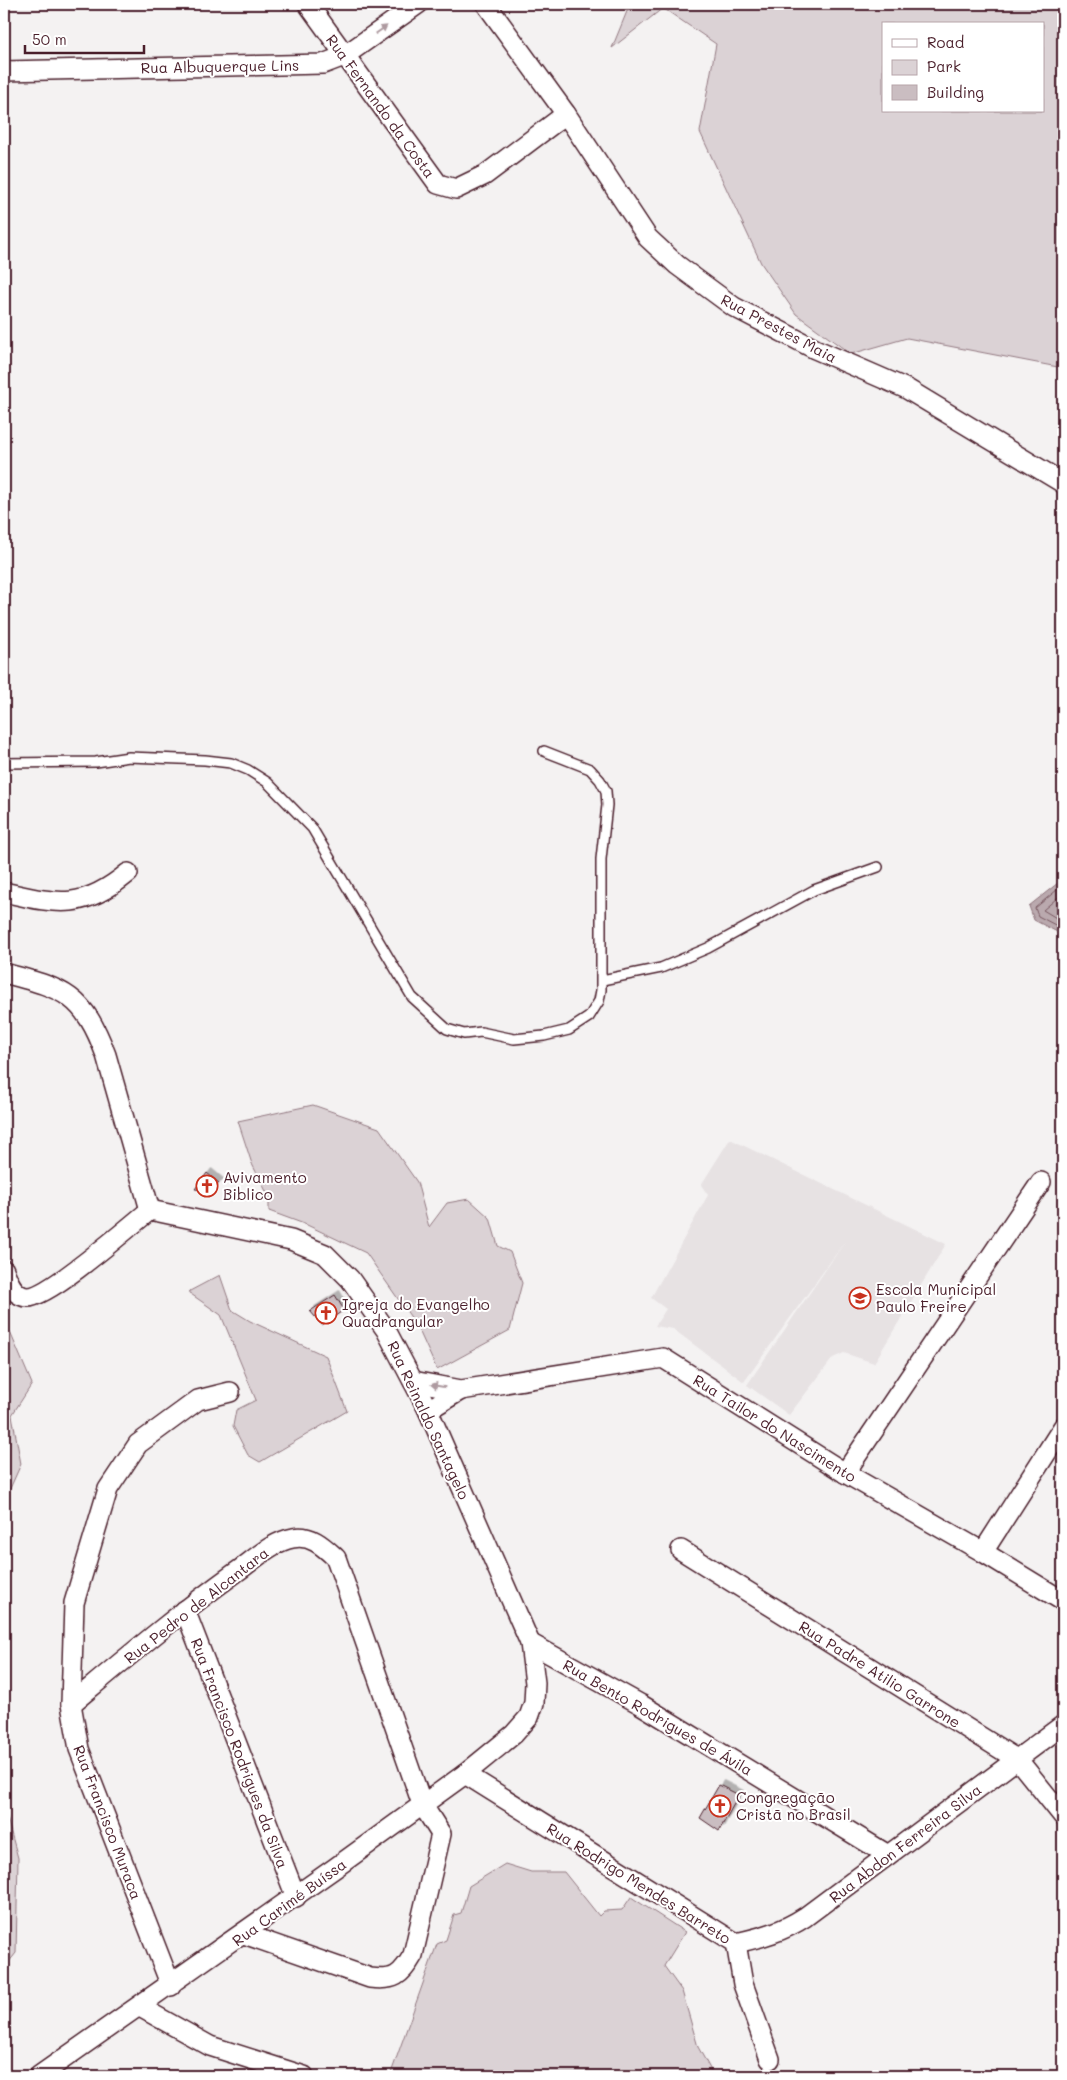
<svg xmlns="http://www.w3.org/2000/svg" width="1067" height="2080" font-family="Mali,sans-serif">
<defs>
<filter id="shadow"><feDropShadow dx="4.5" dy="-4.5" stdDeviation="0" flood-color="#0004"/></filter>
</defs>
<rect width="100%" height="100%" fill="#f4f2f2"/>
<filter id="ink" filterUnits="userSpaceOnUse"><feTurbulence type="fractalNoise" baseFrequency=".02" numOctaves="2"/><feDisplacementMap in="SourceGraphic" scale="10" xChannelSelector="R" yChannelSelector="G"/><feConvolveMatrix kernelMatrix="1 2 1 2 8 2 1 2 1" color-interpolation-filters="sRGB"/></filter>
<g filter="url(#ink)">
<path fill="#e7e2e3" d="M730,1139L946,1244L874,1363L844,1353L833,1358L789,1415L747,1385L846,1240L744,1382L673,1329L655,1326L666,1309L651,1298L708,1195L701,1185Z"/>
<g fill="#dbd2d5" stroke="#927880" fill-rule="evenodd">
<path d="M630,4H1063V368L907,338L851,354L796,314L761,263L700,132L716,44L663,8L612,48ZM883,24H1043V111H883Z"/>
<path d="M313,1105L379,1128L417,1182L429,1227L447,1203L469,1199L490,1218L498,1246L510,1252L522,1283L510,1330L437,1370L417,1326L366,1253L307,1225L269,1211V1197L252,1164L238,1121Z"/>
<path d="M220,1275L232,1310L250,1321L326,1356L347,1411L260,1462L248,1455L233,1426L236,1410L256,1400L221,1315L188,1292Z"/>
<path d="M7,1325L32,1384L12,1415L21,1464L4,1502V1326Z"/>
<path d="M4,1807L18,1858L16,1953L4,1968Z"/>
<path d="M505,1864L531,1872H564L599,1916L604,1911L622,1910L631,1897L685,1932L664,1966L682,1991L698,2047L714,2076H390L437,1944L446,1940L454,1915L461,1913L469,1886Z"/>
</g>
<path fill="#baa9ae" stroke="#8d727a" d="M1063,879V935L1034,920L1029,906Z"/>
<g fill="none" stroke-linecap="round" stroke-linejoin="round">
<g stroke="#77565f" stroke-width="1">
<path d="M1063,885L1035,908L1038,916L1063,929"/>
<path d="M1063,893L1043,910L1063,922"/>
</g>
</g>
<g fill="#cabdc1" stroke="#4a1f2b" filter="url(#shadow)">
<path d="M207,1173L219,1183L207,1196L202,1190L195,1189Z"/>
<path d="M335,1295L344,1310L322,1325L310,1311Z"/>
<path d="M719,1785L739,1795L719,1831L700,1818Z"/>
</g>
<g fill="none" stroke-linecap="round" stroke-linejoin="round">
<g stroke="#4a1f2b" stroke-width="12">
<g id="service">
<path d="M4,763L96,762L129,757L205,760L231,763L248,770L267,782L312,828L412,997L447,1029L464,1034L481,1032L514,1039L544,1036L569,1030L589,1017L599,1001L601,990V859L607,805L606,791L600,780L590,769L544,751"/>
<path d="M602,980L661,968L708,948L814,890L878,867"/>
</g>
</g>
<g stroke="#4a1f2b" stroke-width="22">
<g id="minor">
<path d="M308,4L438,184L456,189L485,175L566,114"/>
<path d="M486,4L566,114L648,238L677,265L734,307L815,349L907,389L1063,483"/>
<path d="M4,71L323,64L344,56L418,4"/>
<path d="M4,892C58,904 82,911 128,873"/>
<path d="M4,973C64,989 83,993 106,1055L150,1210"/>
<path d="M4,1270C8,1281 14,1297 28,1297C49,1297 129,1227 150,1210"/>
<path d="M413,1381L461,1390L428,1410"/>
<path d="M461,1390L663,1358L845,1473L983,1552L1063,1601"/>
<path d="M845,1473L1041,1182"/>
<path d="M681,1550L1018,1760L1063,1816"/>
<path d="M983,1552L1063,1427"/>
<path d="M185,1610L296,1897"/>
<path d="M530,1643L640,1704L888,1855"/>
<path d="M71,1704C125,1659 178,1614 235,1573C253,1561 271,1542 293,1538C311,1534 324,1547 336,1558L422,1804L441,1834L413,1955C401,1976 394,1981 370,1978L244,1934"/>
<path d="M465,1774L736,1943L743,1984L770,2059"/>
<path d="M736,1943C762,1937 782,1932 805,1917L1063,1725"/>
<path d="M171,1986L79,1749L71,1704L74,1603L108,1489L138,1444L198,1400L230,1392"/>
<path d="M140,2007L210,2046L304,2076"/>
<path d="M39,2076L335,1868L465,1774L514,1734L529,1717L534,1703L535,1683L530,1643L428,1410L386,1330L350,1279L325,1254L291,1240L150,1210"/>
</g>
</g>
<use href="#service" stroke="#fff" stroke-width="9"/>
<use href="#minor" stroke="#fff" stroke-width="19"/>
</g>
<defs><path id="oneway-solid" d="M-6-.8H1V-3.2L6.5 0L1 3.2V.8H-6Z" transform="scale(1.25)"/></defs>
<g fill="#ae9aa0">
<use href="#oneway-solid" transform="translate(381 30) rotate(-35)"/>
<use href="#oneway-solid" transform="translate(438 1386) rotate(-170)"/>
</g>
</g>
<defs>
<g id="church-ring" transform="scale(1.125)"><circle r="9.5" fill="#fff" stroke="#c8321e" stroke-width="1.5"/><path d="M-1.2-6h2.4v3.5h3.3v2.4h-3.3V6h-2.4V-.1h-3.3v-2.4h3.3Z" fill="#c8321e"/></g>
<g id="school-ring" transform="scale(1.125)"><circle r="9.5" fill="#fff" stroke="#c8321e" stroke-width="1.5"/><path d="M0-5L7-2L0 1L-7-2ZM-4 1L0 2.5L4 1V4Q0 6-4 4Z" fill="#c8321e"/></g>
</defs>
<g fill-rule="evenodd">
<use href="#church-ring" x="207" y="1186"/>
<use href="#school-ring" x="860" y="1298"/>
<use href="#church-ring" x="326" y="1313"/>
<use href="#church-ring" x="720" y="1806"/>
</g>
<g text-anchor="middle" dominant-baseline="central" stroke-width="4" stroke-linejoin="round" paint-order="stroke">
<g font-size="15" fill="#4a1f2b" stroke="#fff">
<text transform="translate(220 66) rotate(-1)">Rua Albuquerque Lins</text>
<text transform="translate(381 106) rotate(54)">Rua Fernando da Costa</text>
<text transform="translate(779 328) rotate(28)">Rua Prestes Maia</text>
<text transform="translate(429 1420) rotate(65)">Rua Reinaldo Santagelo</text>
<text transform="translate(775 1428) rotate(32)">Rua Tailor do Nascimento</text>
<text transform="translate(196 1605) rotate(-38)">Rua Pedro de Alcantara</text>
<text transform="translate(880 1674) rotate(32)">Rua Padre Atilio Garrone</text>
<text transform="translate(658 1717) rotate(30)">Rua Bento Rodrigues de Ávila</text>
<text transform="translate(240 1753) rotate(69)">Rua Francisco Rodrigues da Silva</text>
<text transform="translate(108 1822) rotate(69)">Rua Francisco Muraca</text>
<text transform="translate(905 1843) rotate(-37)">Rua Abdon Ferreira Silva</text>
<text transform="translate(639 1883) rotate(32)">Rua Rodrigo Mendes Barreto</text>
<text transform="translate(289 1902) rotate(-36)">Rua Carimé Buíssa</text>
</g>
<g font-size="15" fill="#4a1f2b" stroke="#fff" text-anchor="start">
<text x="223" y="1177">Avivamento<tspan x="223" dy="17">Biblico</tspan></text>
<text x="876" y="1289">Escola Municipal<tspan x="876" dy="17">Paulo Freire</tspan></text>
<text x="342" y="1304">Igreja do Evangelho<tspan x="342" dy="17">Quadrangular</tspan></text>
<text x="736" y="1797">Congregação<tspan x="736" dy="17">Cristã no Brasil</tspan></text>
</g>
</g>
<rect width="1067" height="2080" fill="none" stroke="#fff" stroke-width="20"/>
<rect x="10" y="10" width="1047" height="2060" fill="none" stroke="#4a1f2b" stroke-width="2" filter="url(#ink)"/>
<rect x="882" y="22" width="162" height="90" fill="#ffffff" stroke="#b7a5aa"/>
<rect x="892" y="39" width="25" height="8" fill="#ffffff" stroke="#b7a5aa"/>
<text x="927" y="48" font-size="15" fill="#4a1f2b">Road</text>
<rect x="892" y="60" width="25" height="15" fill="#dbd2d5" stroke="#b7a5aa"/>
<text x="927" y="72" font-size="15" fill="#4a1f2b">Park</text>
<rect x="892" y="85" width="25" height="15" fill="#cabdc1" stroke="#b7a5aa"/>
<text x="927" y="98" font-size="15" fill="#4a1f2b">Building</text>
<path d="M25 45v8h119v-8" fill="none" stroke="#4a1f2b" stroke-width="2.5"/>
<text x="32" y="45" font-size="15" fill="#4a1f2b" stroke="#ffffff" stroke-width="4" paint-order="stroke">50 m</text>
</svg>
